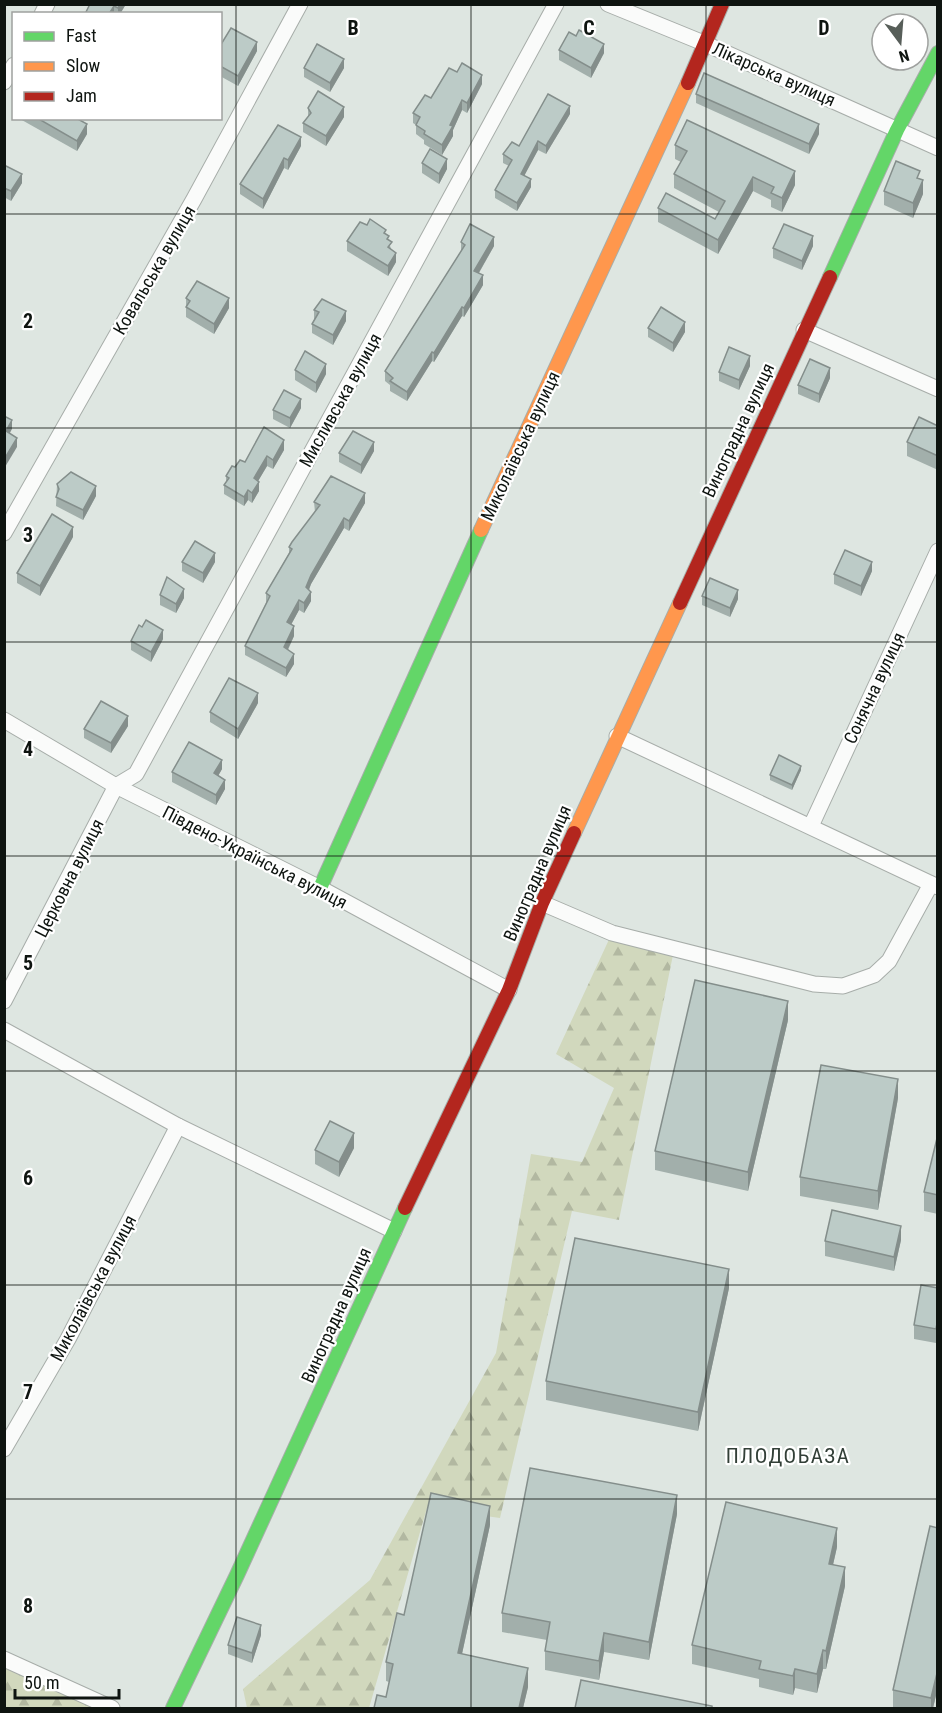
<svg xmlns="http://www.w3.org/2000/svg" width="942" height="1713" font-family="'Roboto Condensed',sans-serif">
<defs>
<pattern id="forest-firs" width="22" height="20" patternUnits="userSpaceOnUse" patternTransform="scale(1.5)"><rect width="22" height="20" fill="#d1d8bd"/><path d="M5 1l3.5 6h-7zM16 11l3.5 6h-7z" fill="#b2b8a1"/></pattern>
</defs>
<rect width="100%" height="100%" fill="#dee6e1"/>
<g fill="url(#forest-firs)">
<path d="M612,933L674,950L619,1220L572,1211L500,1518L427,1508L369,1708H247L243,1689L370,1580L496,1353L531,1154L582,1162L614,1088L556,1054Z"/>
<path d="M5,1663L104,1708H5Z"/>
</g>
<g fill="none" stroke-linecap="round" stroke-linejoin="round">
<g stroke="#a7ada9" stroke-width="17">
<g id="street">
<path d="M608,4L706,44L938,148"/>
<path d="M42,14L47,4"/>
<path d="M4,82L14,65"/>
<path d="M804,330L938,389"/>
<path d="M4,533L194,199L300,4"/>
<path d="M4,720L116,786L320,888L509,990"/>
<path d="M617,736L938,887"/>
<path d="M116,786L136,774L556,4"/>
<path d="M811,826L938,551"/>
<path d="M542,903L612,933L814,984L843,986L874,975L889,961L931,884"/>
<path d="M4,1001L116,786"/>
<path d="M4,1030L178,1126L394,1231"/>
<path d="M4,1449L68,1339L178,1126"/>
<path d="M4,1659L112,1708"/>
</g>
</g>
<g stroke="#a7ada9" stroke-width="16">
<g id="fast">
<path d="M830,277L897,130L938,53"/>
<path d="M320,888L481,530"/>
<path d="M173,1708L237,1575L405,1208"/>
</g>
</g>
<g stroke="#a7ada9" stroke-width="16">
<g id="slow">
<path d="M481,530L688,83"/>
<path d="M574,833L680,603"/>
</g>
</g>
<g stroke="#a7ada9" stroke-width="16">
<g id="jam">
<path d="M688,83L722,4"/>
<path d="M680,603L830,277"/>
<path d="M405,1208L509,990L542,903L574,833"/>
</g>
</g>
<use href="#street" stroke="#fafbfa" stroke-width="15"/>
<use href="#fast" stroke="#63d668" stroke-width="14"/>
<use href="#slow" stroke="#ff974d" stroke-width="14"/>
<use href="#jam" stroke="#b3261e" stroke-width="14"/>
</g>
<g fill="#a2afab">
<path d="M90,4H126L120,14H85Z"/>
<path d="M220,46L257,51L238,86L220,76Z"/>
<path d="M559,50L604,53L591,78L559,60Z"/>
<path d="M304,68H344L330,92L304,77Z"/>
<path d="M482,84L467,113L462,110L453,130V136L442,155L424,144V140L416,134V125L413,123V113L431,98Z"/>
<path d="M696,94L819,134L809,154L696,103Z"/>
<path d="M308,108L344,117L326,146L303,132V123L308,117Z"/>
<path d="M570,114L546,154L538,150L524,175L531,187L517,211L495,198V190L509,166L503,163V154L519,146Z"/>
<path d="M76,118L87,134L77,151L20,119Z"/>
<path d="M675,145L795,185L782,212L771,207V200L753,191L718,254L658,222V208L715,219L719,212L674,188V174L681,162L675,159Z"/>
<path d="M301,146L288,170L284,168L263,209L240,194V184Z"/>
<path d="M422,163L447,169L439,184L422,173Z"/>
<path d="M4,165L22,183L11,201L4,197Z"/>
<path d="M920,179L923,194L913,218L884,205V191Z"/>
<path d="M386,235L396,262L388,276L347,251V241Z"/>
<path d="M461,242L494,246L479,273L483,285L464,317L462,316L434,362L432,361L407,401L390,391V385L385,381V371L461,252Z"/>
<path d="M813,246L802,270L773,258V248Z"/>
<path d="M186,298L229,308L214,334L186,317Z"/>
<path d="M314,310L346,321L333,345L312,333V324L314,320Z"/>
<path d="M648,328L685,332L673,352L648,337Z"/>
<path d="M750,366L739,390L719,381V372Z"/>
<path d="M295,370L326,374L316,393L295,380Z"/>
<path d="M830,378L819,403L798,394V385Z"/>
<path d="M301,408L290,428L273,419V410Z"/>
<path d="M938,426V470L907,456V442Z"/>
<path d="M284,450L273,469L267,466L258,481L259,491L252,503L248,500L244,506L224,494V485L226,482V476L235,467L245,462Z"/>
<path d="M374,451L361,474L339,462V453Z"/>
<path d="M57,484L96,496L83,520L56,506Z"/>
<path d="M314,502L365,503L349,531L344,528L311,584L309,590L311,601L304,613L299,610L291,625L294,636L288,650L294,664L286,677L245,655V646L266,603V593L289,553V547L315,512Z"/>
<path d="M73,537L40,596L17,583V573Z"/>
<path d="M182,562H215L203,583L182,571Z"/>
<path d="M872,571L861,596L834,584V574Z"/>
<path d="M160,595L184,598L176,613L160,605Z"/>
<path d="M702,596L738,599L730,617L702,605Z"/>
<path d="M163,639L151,662L131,650V641Z"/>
<path d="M258,703L238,739L210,722V712Z"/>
<path d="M128,726L111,753L84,738V729Z"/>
<path d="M222,769L218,776L225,789L216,805L172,782V772Z"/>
<path d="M801,770L792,790L770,780V775Z"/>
<path d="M788,1020L748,1191L655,1170V1151Z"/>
<path d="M898,1098L878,1210L800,1196V1177Z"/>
<path d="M938,1134V1214L924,1211V1192Z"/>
<path d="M354,1148L339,1177L315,1164V1150Z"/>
<path d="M901,1240L894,1271L825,1256V1241Z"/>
<path d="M729,1288L698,1431L546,1400V1381Z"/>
<path d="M938,1288L936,1343L914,1339V1325Z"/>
<path d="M677,1514L649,1660L604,1652L599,1680L545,1670V1651L547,1640L502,1632V1613Z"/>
<path d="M490,1525L462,1654L528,1687L523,1708H374L386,1697L389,1682L386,1681V1662L404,1615Z"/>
<path d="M837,1547L833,1565L845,1586L826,1669H823L817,1693L795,1688L793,1695L759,1687V1679L692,1664V1645Z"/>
<path d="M261,1635L252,1663L228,1654V1645Z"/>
<path d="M938,1687L933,1708H893V1690Z"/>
</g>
<g fill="#848e8b">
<path d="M120,4H126L120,14H118V8Z"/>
<path d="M114,6V14H109Z"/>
<path d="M257,42V51L238,86V76Z"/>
<path d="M604,44V53L591,78V68Z"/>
<path d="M344,59V68L330,92V83Z"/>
<path d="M482,75V84L467,113V103Z"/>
<path d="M462,100V110L453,130V136L442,155V145L450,125Z"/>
<path d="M570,106V114L546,154V146Z"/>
<path d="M344,107V117L326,146V136Z"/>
<path d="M87,124V134L77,151V141Z"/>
<path d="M819,124V134L809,154V144Z"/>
<path d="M301,137V146L288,170V160Z"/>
<path d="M538,141V150L521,182V174Z"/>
<path d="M284,158V168L263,209V199Z"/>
<path d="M447,159V169L439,184V174Z"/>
<path d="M795,171V185L782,212V198Z"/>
<path d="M22,174V183L11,201V191Z"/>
<path d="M753,177V191L718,254V240Z"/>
<path d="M531,179V187L517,211V203Z"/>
<path d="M923,180V194L913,218V203Z"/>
<path d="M813,236V246L802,270V261Z"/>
<path d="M494,237V246L474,281V271Z"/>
<path d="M396,253V262L388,276V266Z"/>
<path d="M483,275V285L464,317V308Z"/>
<path d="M229,298V308L214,334V324Z"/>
<path d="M462,307V316L434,362V353Z"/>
<path d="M346,311V321L333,345V335Z"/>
<path d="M685,322V332L673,352V343Z"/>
<path d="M432,352V361L407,401V392Z"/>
<path d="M750,356V366L739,390V380Z"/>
<path d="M326,364V374L316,393V383Z"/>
<path d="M830,368V378L819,403V394Z"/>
<path d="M301,399V408L290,428V418Z"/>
<path d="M12,420V429L6,440V431Z"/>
<path d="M17,438V447L5,467V458Z"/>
<path d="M284,440V450L273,469V460Z"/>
<path d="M374,442V451L361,474V465Z"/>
<path d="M267,456V466L254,488V478Z"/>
<path d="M259,482V491L252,503V493Z"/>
<path d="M96,486V496L83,520V510Z"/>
<path d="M248,490V500L244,506V497Z"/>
<path d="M365,493V503L349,531V521Z"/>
<path d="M344,518V528L311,584L306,597V587L311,575Z"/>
<path d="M73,527V537L40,596V586Z"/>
<path d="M215,553V562L203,583V573Z"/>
<path d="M872,562V571L861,596V586Z"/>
<path d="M184,589V598L176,613V604Z"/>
<path d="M738,590V599L730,617V608Z"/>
<path d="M311,592V601L304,613V603Z"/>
<path d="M299,600V610L287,632V622Z"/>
<path d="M294,626V636L284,657V647Z"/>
<path d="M163,630V639L151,662V652Z"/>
<path d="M294,654V664L286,677V668Z"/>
<path d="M258,693V703L238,739V729Z"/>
<path d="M128,716V726L111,753V743Z"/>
<path d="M222,760V769L214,783V773Z"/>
<path d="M801,766V770L792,790V785Z"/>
<path d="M225,780V789L216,805V795Z"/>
<path d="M788,1001V1020L748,1191V1172Z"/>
<path d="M898,1079V1098L878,1210V1191Z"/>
<path d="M354,1133V1148L339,1177V1162Z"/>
<path d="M901,1226V1240L894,1271V1257Z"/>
<path d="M729,1269V1288L698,1431V1412Z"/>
<path d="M938,1318V1333L936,1343V1329Z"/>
<path d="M677,1495V1514L649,1660V1642Z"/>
<path d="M490,1506V1525L458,1672V1653Z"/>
<path d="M837,1528V1547L829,1582V1564Z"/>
<path d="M845,1567V1586L826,1669V1651Z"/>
<path d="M261,1625V1635L252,1663V1653Z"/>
<path d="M604,1633V1652L599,1680V1661Z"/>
<path d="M823,1650V1669L817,1693V1674Z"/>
<path d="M528,1668V1687L523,1708H519Z"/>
<path d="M795,1669V1688L793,1695V1676Z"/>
<path d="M938,1669V1687L933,1708H931V1698Z"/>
</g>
<g fill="#bccbc7" stroke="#848e8b" stroke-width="1.5">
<path d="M90,4H120L118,8L114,6L109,14H85Z"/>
<path d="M231,28L257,42L238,76L220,66V46Z"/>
<path d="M579,30L604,44L591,68L559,50L569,32L576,36Z"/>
<path d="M317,44L344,59L330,83L304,68Z"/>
<path d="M462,63L482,75L467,103L462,100L450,125L453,126L442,145L424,134L425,131L416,125L420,117L413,113L425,95L431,98L449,68L457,72Z"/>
<path d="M704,73L819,124L809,144L696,94Z"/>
<path d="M318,91L344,107L326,136L303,123L311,113L308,108Z"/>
<path d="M548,94L570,106L546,146L538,141L521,174L531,179L517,203L495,190L512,160L503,154L512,142L519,146Z"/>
<path d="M37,118H76L87,124L77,141Z"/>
<path d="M687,120L795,171L782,198L771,193L774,187L753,177L718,240L658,208L666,193L715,219L725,201L674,174L687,151L675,145Z"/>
<path d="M278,125L301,137L288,160L284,158L263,199L240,184Z"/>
<path d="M430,149L447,159L439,174L422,163Z"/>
<path d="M896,161L920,171L917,178L923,180L913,203L884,191Z"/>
<path d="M4,165L22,174L11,191L4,188Z"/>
<path d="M370,219L386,230L384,233L389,236L387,239L392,242L388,247L396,253L388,266L347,241L360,222L367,225Z"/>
<path d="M470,224L494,237L474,271L483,275L464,308L462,307L434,353L432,352L407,392L390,381L393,378L385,371L465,245L461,242Z"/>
<path d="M784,224L813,236L802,261L773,248Z"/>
<path d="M197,281L229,298L214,324L186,307L190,301L186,298Z"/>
<path d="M322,299L346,311L333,335L312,324L319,312L314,310Z"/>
<path d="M661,307L685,322L673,343L648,328Z"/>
<path d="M729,347L750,356L739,380L719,372Z"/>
<path d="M305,351L326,364L316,383L295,370Z"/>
<path d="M810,359L830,368L819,394L798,385Z"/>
<path d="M284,390L301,399L290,418L273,410Z"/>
<path d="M4,416L12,420L6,431L17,438L5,458Z"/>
<path d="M919,417L938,426V456L907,442Z"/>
<path d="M264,427L284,440L273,460L267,456L254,478L259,482L252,493L248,490L244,497L224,485L229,478L226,476L232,466L235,467L240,460L245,462Z"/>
<path d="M353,431L374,442L361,465L339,453Z"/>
<path d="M71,472L96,486L83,510L56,497L59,489L57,484Z"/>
<path d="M331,476L365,493L349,521L344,518L311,575L306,587L311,592L304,603L299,600L287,622L294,626L284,647L294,654L286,668L245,646L270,596L266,593L292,549L289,547L292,542L320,505L314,502Z"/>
<path d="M52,514L73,527L40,586L17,573Z"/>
<path d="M195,541L215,553L203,573L182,562Z"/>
<path d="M845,550L872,562L861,586L834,574Z"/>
<path d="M167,577L184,589L176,604L160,595Z"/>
<path d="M710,578L738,590L730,608L702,596Z"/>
<path d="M146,620L163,630L151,652L131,641L139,625L142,627Z"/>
<path d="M229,678L258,693L238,729L210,712Z"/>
<path d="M101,701L128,716L111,743L84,729Z"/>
<path d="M189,742L222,760L214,773L225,780L216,795L172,772Z"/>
<path d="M779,755L801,766L792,785L770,775Z"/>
<path d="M695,980L788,1001L748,1172L655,1151Z"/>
<path d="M821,1065L898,1079L878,1191L800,1177Z"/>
<path d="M330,1121L354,1133L339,1162L315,1150Z"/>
<path d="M938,1134V1195L924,1192Z"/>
<path d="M832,1210L901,1226L894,1257L825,1241Z"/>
<path d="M575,1238L729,1269L698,1412L546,1381Z"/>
<path d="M921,1285L938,1288V1318L936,1329L914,1325Z"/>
<path d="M530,1468L677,1495L649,1642L604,1633L599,1661L545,1651L550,1622L502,1613Z"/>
<path d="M431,1493L490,1506L458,1653L528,1668L519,1708H374L377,1695L386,1697L393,1664L386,1662L397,1613L404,1615Z"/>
<path d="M726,1502L837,1528L829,1564L845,1567L826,1651L823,1650L817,1674L795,1669L793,1676L759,1669L761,1661L692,1645Z"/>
<path d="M930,1526L938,1528V1669L931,1698L893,1690Z"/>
<path d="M237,1617L261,1625L252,1653L228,1645Z"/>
<path d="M581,1680L712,1706V1708H575Z"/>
</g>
<path fill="none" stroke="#0e1410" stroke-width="1.5" stroke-opacity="0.55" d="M236,4V1708M471,4V1708M706,4V1708M4,214H938M4,428H938M4,642H938M4,856H938M4,1071H938M4,1285H938M4,1499H938"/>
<g text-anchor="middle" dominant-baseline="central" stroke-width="4.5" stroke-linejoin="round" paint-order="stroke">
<g font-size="18" fill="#0e1410" stroke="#fff">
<text transform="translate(774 74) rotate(24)">Лікарська вулиця</text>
<text transform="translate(154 270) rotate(-60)">Ковальська вулиця</text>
<text transform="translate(340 400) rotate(-61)">Мисливська вулиця</text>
<text transform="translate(738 430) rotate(-65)">Виноградна вулиця</text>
<text transform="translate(520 446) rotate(-65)">Миколаївська вулиця</text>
<text transform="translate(874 688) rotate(-65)">Сонячна вулиця</text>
<text transform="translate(255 857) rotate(27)">Південо-Українська вулиця</text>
<text transform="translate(537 873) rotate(-67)">Виноградна вулиця</text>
<text transform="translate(69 878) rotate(-63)">Церковна вулиця</text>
<text transform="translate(93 1288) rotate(-62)">Миколаївська вулиця</text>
<text transform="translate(336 1315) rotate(-66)">Виноградна вулиця</text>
</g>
<g font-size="21" letter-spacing="1.5" fill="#323f37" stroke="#fff">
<text x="788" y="1456">ПЛОДОБАЗА</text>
</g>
</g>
<g font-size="20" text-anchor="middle" font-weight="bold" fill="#0e1410" stroke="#fff" stroke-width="4.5" stroke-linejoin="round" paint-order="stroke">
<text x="353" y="35">B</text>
<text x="589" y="35">C</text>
<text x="824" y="35">D</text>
<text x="28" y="328">2</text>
<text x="28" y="542">3</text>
<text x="28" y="756">4</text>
<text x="28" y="970">5</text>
<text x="28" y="1185">6</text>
<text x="28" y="1399">7</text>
<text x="28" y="1613">8</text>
</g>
<rect width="942" height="1713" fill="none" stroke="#0e1410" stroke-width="12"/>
<rect x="12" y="12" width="210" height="108" fill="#ffffff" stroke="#9fa19f" stroke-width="1.5"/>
<rect x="24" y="32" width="30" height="9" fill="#63d668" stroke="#9fa19f" stroke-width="1.5"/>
<text x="66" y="42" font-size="18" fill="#0e1410">Fast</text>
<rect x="24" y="62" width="30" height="9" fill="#ff974d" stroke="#9fa19f" stroke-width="1.5"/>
<text x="66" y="72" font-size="18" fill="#0e1410">Slow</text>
<rect x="24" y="92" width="30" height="9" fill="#b3261e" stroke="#9fa19f" stroke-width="1.5"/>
<text x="66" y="102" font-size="18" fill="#0e1410">Jam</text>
<g transform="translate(900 42) rotate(164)"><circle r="28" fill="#ffffff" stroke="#9fa19f" stroke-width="1.5"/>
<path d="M0-4.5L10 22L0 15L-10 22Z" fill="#575e59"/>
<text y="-9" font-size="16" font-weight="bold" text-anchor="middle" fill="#0e1410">N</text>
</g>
<path d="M15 1689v9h104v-9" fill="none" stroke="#0e1410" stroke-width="3"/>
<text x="24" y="1689" font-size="18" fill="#0e1410" stroke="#ffffff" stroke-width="4.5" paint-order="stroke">50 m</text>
</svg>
